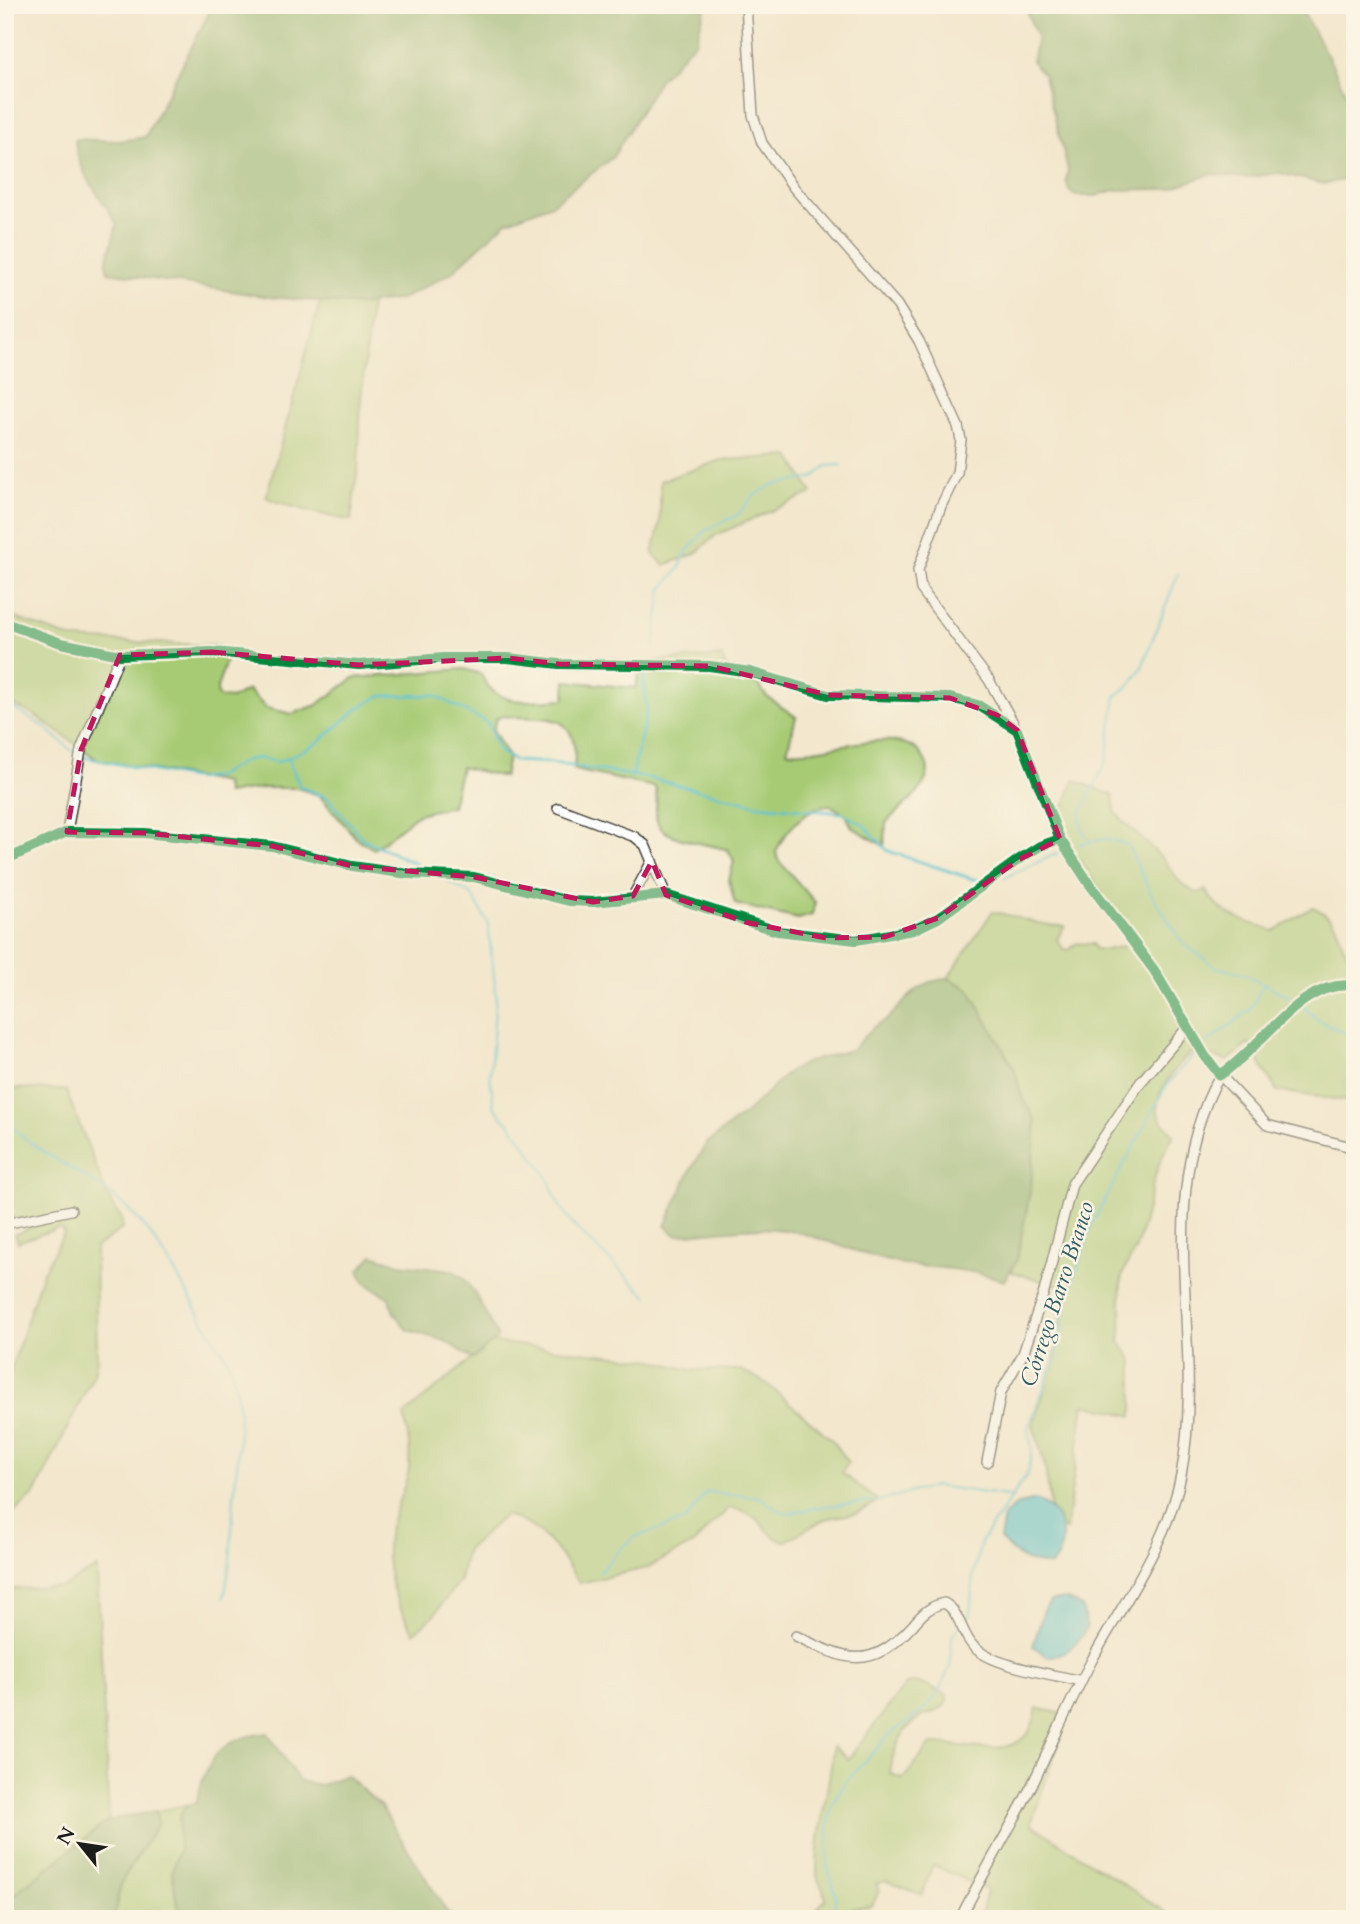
<svg xmlns="http://www.w3.org/2000/svg" width="1360" height="1924" font-family="Cardo,serif">
<rect width="100%" height="100%" fill="#fcf5e5"/>
<filter id="ink" filterUnits="userSpaceOnUse"><feTurbulence type="fractalNoise" baseFrequency=".0143" numOctaves="2"/><feDisplacementMap in="SourceGraphic" scale="14" xChannelSelector="R" yChannelSelector="G"/><feConvolveMatrix kernelMatrix="1 2 1 2 8 2 1 2 1" color-interpolation-filters="sRGB"/></filter>
<filter id="wash" filterUnits="userSpaceOnUse"><feTurbulence type="fractalNoise" baseFrequency=".00686" numOctaves="4" result="noise"/><feDisplacementMap in="SourceGraphic" scale="28" xChannelSelector="R" yChannelSelector="G"/><feGaussianBlur stdDeviation="1.57" result="paint"/><feColorMatrix in="noise" values="0 0 0 0 0 0 0 0 0 0 0 0 0 0 0 0 0 1.4 0 .05"/><feComposite in="paint" operator="in"/></filter>
<g filter="url(#wash)">
<rect width="100%" height="100%" fill="#f3e8cd"/>
<g fill="#a7cb75" stroke="#627448" stroke-width="2">
<path d="M320,302L371,304L361,399L358,467L351,520C340,520 272,502 266,497Z"/>
<path d="M790,456L812,493L716,535L695,554L664,565L653,554L660,523V481L722,460Z"/>
<path d="M5,614L73,639L218,646L227,658L217,688L218,697L231,699L248,690L266,708L292,714L317,705L354,678L464,669L481,674C495,709 534,701 565,699L566,681L635,688L643,662L721,656L729,672L759,685L766,696L796,717L787,751C823,756 904,720 924,759C928,765 929,772 926,779C919,796 898,809 886,823L884,846L852,827L846,815L830,805C807,806 784,832 776,852L778,860L815,902L812,915L798,919L735,904L729,880L734,861L728,850C712,844 661,841 657,821C654,810 659,798 655,787L574,770C581,706 544,721 502,716L496,719L493,730L508,757L504,777L461,767L452,806L418,814L374,849L357,839L319,795L297,788H263L226,794L225,783L98,760L33,714L5,701Z"/>
<path d="M1074,780L1113,795L1115,811L1122,820L1163,859L1181,883L1196,893L1206,890C1219,916 1247,922 1274,931L1313,907C1349,925 1333,941 1355,964V1102L1277,1091L1248,1044L1228,1061L1193,1051C1179,1063 1153,1092 1158,1113C1159,1120 1169,1129 1174,1135C1150,1170 1150,1210 1136,1248C1132,1257 1124,1267 1122,1277C1118,1296 1124,1320 1120,1342L1133,1360V1416L1084,1404L1066,1530L1053,1524L1045,1466L1033,1425L1054,1361L1066,1291L1064,1287L1012,1272L1031,1186L1036,1121L1021,1095L1015,1070L969,989L948,978L992,912C1021,916 1034,926 1065,926L1057,939L1063,949L1069,950L1077,943L1093,944L1095,949L1107,950L1136,943L1059,830L1058,822Z"/>
<path d="M5,1088L66,1090L107,1195L122,1219V1229L95,1248L97,1360L94,1374L35,1494L5,1521V1388L42,1274L64,1233L59,1228L18,1242L15,1234L32,1227L34,1222L27,1219L5,1218Z"/>
<path d="M492,1342L653,1360L691,1370H741L766,1383L830,1438L848,1462L842,1473L879,1501L857,1513L825,1519L786,1541C763,1539 765,1511 729,1508L693,1544L647,1568L579,1583C559,1551 543,1526 505,1515L466,1551L460,1580L433,1616L414,1633C396,1604 383,1572 388,1536C391,1515 403,1495 408,1474C412,1454 408,1434 404,1415Z"/>
<path d="M97,1568L109,1820L5,1901V1589L62,1587Z"/>
<path d="M917,1682L946,1694L948,1702C936,1714 934,1711 921,1717C900,1728 893,1752 890,1773L903,1779L931,1744C969,1742 1028,1769 1037,1708L1068,1715L1031,1824L1177,1919H980L987,1890L933,1865L922,1895L886,1881L876,1884L879,1891L872,1906L851,1908L844,1919H814L816,1910L826,1899C825,1889 818,1884 817,1874C816,1830 830,1789 833,1746L848,1759L906,1684Z"/>
<path d="M186,1805L179,1818V1850L172,1871L177,1903L185,1919H113L122,1881L158,1824L156,1811Z"/>
</g>
<g fill="#85af66" stroke="#506641" stroke-width="2">
<path d="M213,5H706L696,41L659,80L613,157L552,204L506,222L451,273L402,299L360,305L268,297L108,272L106,264L117,224C101,197 76,171 75,139L119,141L145,137Z"/>
<path d="M1024,5H1299L1331,62L1355,113V178L1323,184L1279,173L1245,178L1211,174L1169,189L1115,190L1096,196H1076L1070,192L1066,181L1068,170L1044,76L1032,61L1037,37Z"/>
<path d="M948,978L969,989L1015,1070L1021,1095L1036,1121L1031,1186L1017,1260L1004,1281C971,1268 938,1269 903,1264C867,1258 835,1242 800,1233C760,1223 716,1232 676,1235L665,1226L690,1171L706,1144L749,1110L787,1073L805,1063L853,1049L873,1027L886,1020L915,991L930,982Z"/>
<path d="M373,1255L400,1264L452,1270L464,1278L474,1292L498,1337L473,1359L445,1341L407,1330L394,1313L389,1298L364,1282L359,1270Z"/>
<path d="M268,1733L299,1781L321,1785L346,1775L380,1805L447,1912L456,1919H185L177,1903L172,1871L179,1850V1818L186,1805L196,1803C207,1758 219,1738 268,1733Z"/>
<path d="M156,1811L158,1824L122,1881L113,1919H5V1901L109,1820Z"/>
</g>
<g fill="#55c1cf" stroke="#386e76" stroke-width="2">
<path d="M1036,1500C1063,1512 1071,1541 1051,1566C1023,1560 1021,1562 1000,1539L1004,1516L1018,1504Z"/>
<path d="M1067,1599L1082,1607L1087,1628C1076,1646 1069,1653 1048,1657L1033,1646L1044,1610L1050,1601Z"/>
</g>
<g fill="none" stroke-linecap="round" stroke-linejoin="round">
<g stroke="#55c1cf" stroke-width="2.5">
<path d="M654,648L662,589L679,569L687,551L706,530L738,515L753,496L772,485L813,478L827,466L841,465"/>
<path d="M5,703L43,726L76,754"/>
<path d="M82,757L196,779L216,777L246,760L259,758L277,762L288,758L316,744L359,708L380,696L434,695L488,723L499,751L515,761L552,763L649,778L759,805L842,813L864,825L888,851L982,882"/>
<path d="M288,758L300,787L327,797L363,839L417,864"/>
<path d="M632,776L647,710L644,680L648,667"/>
<path d="M1089,840L1082,829L1080,815L1106,762L1116,696L1131,684L1142,667L1178,574"/>
<path d="M1079,844L1107,839L1127,844L1154,899L1183,943L1217,968L1243,973L1291,998"/>
<path d="M1004,878L1062,851"/>
<path d="M446,880L472,895L488,923L496,995L490,1075L494,1107L514,1129L546,1174L558,1203L573,1225L648,1297"/>
<path d="M1301,1005L1320,1021L1355,1037"/>
<path d="M1202,1047L1250,1010L1264,983"/>
<path d="M5,1120C41,1159 93,1174 130,1211C167,1246 196,1315 227,1358C246,1403 238,1450 234,1497C231,1531 232,1564 224,1598"/>
<path d="M599,1573L620,1549L635,1537L686,1520L706,1492L759,1497L779,1511L790,1513L825,1506L878,1501L935,1486L1014,1497"/>
<path d="M962,1623L970,1614L973,1576L981,1542L1028,1473L1032,1449L1028,1428L1056,1358L1068,1297L1092,1224L1166,1086L1197,1051"/>
<path d="M833,1919L836,1895L827,1866L829,1818L833,1803L844,1784L888,1736L922,1711L938,1693L950,1667L952,1637L958,1627"/>
</g>
</g>
</g>
<g filter="url(#ink)">
<g fill="none" stroke-linecap="round" stroke-linejoin="round">
<g stroke="#3c3b37" stroke-width="12">
<g id="minor">
<path d="M746,5L753,115L762,143L794,188L897,305L919,341L958,426L961,440L957,473L941,506L918,570L921,589L989,680L1016,728"/>
<path d="M558,808L635,837L645,845L666,895"/>
<path d="M67,832L81,750L120,655"/>
<path d="M5,860L67,832L144,833L272,846L352,866L408,874L474,877L569,901L593,902L666,895L777,931L856,940L913,930L938,918L1018,860L1040,846L1060,839"/>
<path d="M633,896L652,861"/>
<path d="M5,1224L71,1210"/>
<path d="M987,1462L1001,1392L1023,1354L1044,1292L1072,1184L1140,1083L1187,1028"/>
<path d="M796,1636C847,1661 870,1672 913,1625C922,1614 930,1606 944,1603C960,1611 961,1634 974,1647C994,1667 1053,1674 1081,1681"/>
<path d="M960,1919C984,1871 1012,1826 1035,1779C1054,1739 1071,1699 1092,1660C1124,1601 1168,1542 1181,1475C1207,1342 1150,1200 1220,1075L1267,1125L1355,1148"/>
</g>
</g>
<g stroke="#3c3b37" stroke-width="14">
<path id="tertiary" d="M5,623L61,643L120,655L212,652L359,665L443,658H508L559,664L710,666L750,672L828,695L950,698L978,705L1017,730L1060,839L1088,882L1154,970L1205,1056L1220,1075C1261,1049 1302,977 1355,986"/>
</g>
<use href="#minor" stroke="#fff" stroke-width="9"/>
<use href="#tertiary" stroke="#fff" stroke-width="10"/>
<g stroke="#fcf5e5" stroke-width="15">
<g id="cycleway">
<path d="M5,623L61,643L120,655L212,652L359,665L443,658H508L559,664L710,666L750,672L828,695L950,698L978,705L1017,730L1060,839L1088,882L1154,970L1205,1056L1220,1075C1261,1049 1302,977 1355,986"/>
<path d="M5,860L67,832L144,833L272,846L352,866L408,874L474,877L569,901L593,902L666,895L777,931L856,940L913,930L938,918L1018,860L1040,846L1060,839"/>
</g>
</g>
<use href="#cycleway" stroke="#00873e" stroke-width="10"/>
</g>
</g>
<path d="M0 0H1360V1924H0ZM212,652L359,665L508,658L559,664L710,666L828,695L950,698L997,715L1017,730L1060,839L1018,860L938,918L885,937L826,938L749,923L666,895L652,861L633,896L593,902L474,877L352,866L272,846L144,833L67,832L81,750L120,655Z" fill="#f3e8cd" fill-opacity=".55" fill-rule="evenodd"/>
<path fill="none" stroke="#c2185b" stroke-width="5" stroke-dasharray="14 9" stroke-linejoin="round" d="M212,652L359,665L508,658L559,664L710,666L828,695L950,698L997,715L1017,730L1060,839L1018,860L938,918L885,937L826,938L749,923L666,895L652,861L633,896L593,902L474,877L352,866L272,846L144,833L67,832L81,750L120,655Z"/>
<g text-anchor="middle" dominant-baseline="central" stroke-width="5" stroke-linejoin="round" paint-order="stroke">
<g font-size="23" font-style="italic" fill="#335e64" stroke="#fcf5e5">
<text transform="translate(1057 1294) rotate(-72)">Córrego Barro Branco</text>
</g>
</g>
<rect width="1360" height="1924" fill="none" stroke="#fcf5e5" stroke-width="28"/>
<g transform="translate(80 1844) rotate(300)" stroke="#fcf5e5" stroke-width="5" paint-order="stroke">
<path d="M0-5L12 26L0 18L-12 26Z" fill="#1c1c1c"/>
<text y="-10" font-size="19" font-weight="bold" text-anchor="middle" fill="#1c1c1c">N</text>
</g>
</svg>
